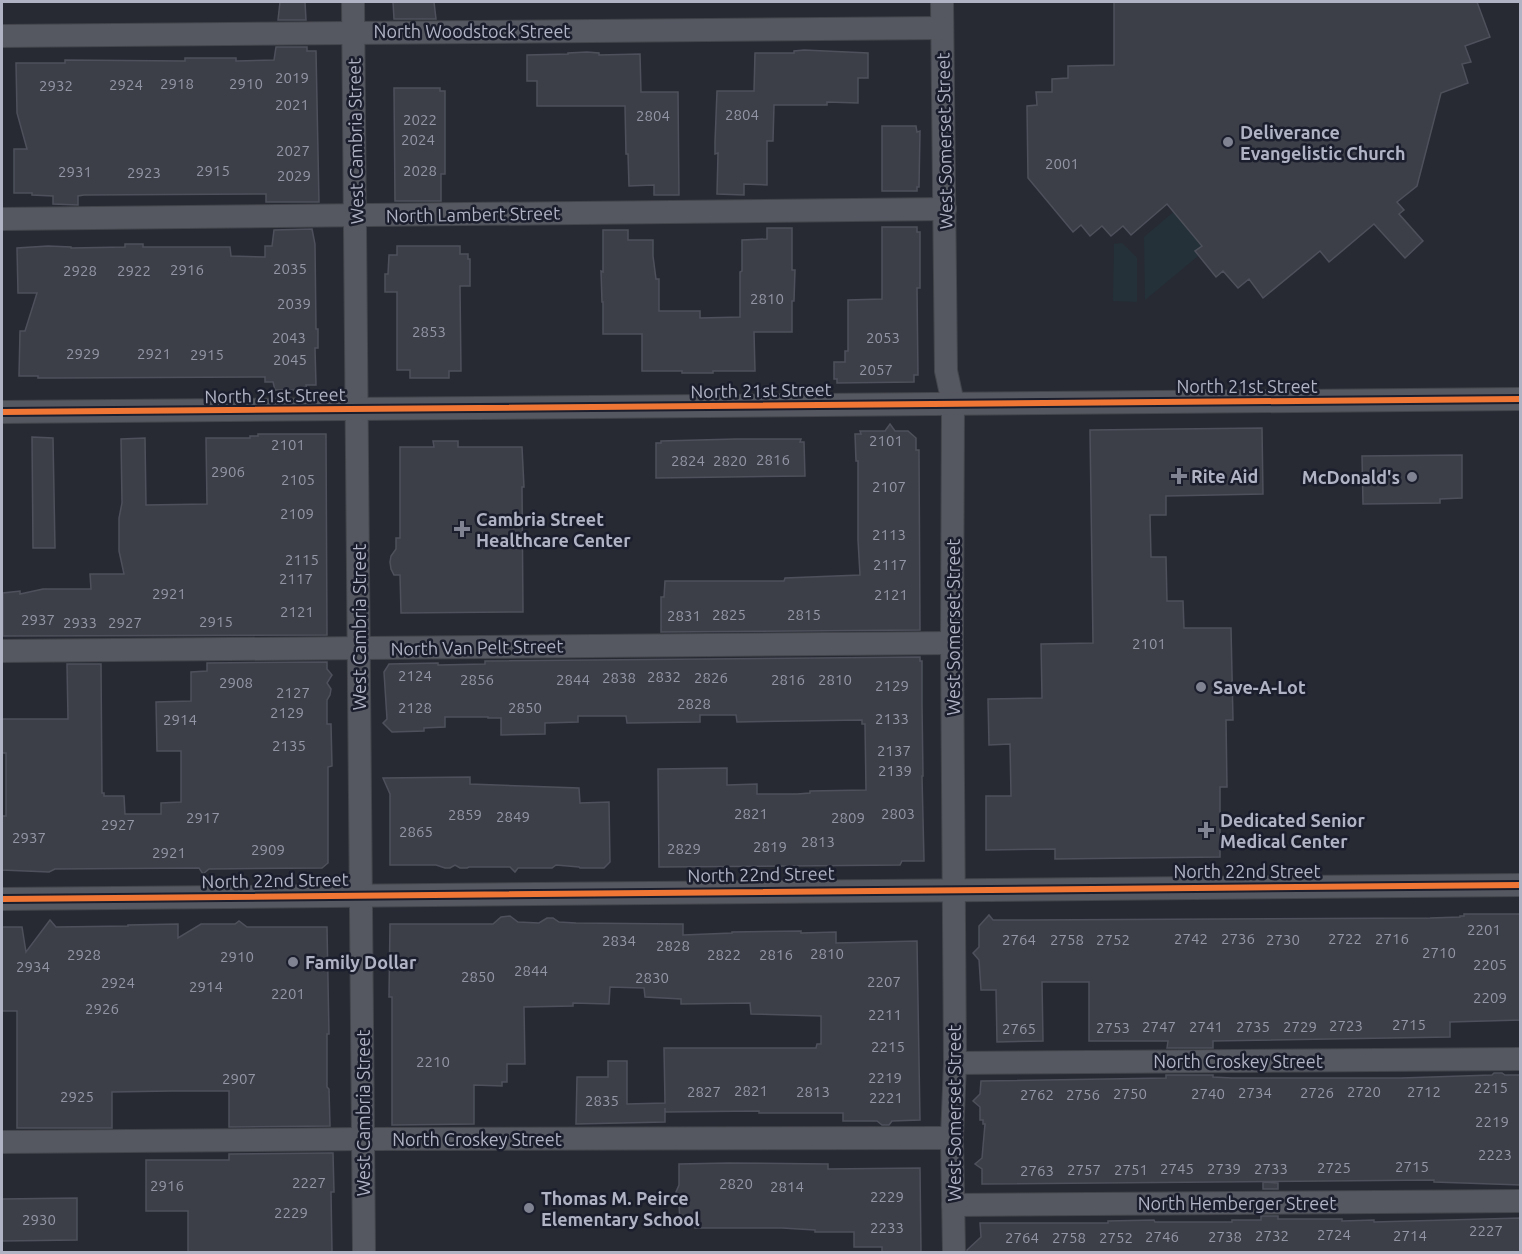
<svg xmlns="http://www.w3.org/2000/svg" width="1522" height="1254" font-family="Ubuntu,sans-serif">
<rect width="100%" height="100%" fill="#272a33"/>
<g fill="#243138">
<path d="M1183,204L1202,246L1195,251L1198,256L1145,300L1144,237Z"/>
<path d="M1122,243L1137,258V302L1113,301L1114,244Z"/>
</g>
<g fill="#3d3f48" stroke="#4e515b" stroke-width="1.5">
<path d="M280,2H305L306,20H278Z"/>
<path d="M393,2H434L436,19H394Z"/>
<path d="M1114,2H1477L1490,37L1465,46L1471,62L1462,64L1468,83L1441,93L1417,186L1397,202L1404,210L1399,214L1423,241L1405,258L1374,224L1329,262L1320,251L1263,298L1249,279L1238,288L1223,271L1216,277L1195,251L1202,246L1167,204L1131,235L1123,226L1111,236L1102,226L1090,236L1081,225L1073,232L1028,178L1027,106L1037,105L1036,92H1052V79L1068,78V66L1114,65Z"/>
<path d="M276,47H307V51H316L319,202H266V194L84,195L78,196V205L53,204V196L32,195V193H14V149H27L17,113L16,63H65V60L185,61V58H236V61L274,60Z"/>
<path d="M804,50L868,53V78H858V103L827,102V105H774L773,141H767V185L744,184V195L717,194L718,153L715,154V142L717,91H754L755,53H794V51Z"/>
<path d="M587,52L599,53V55L640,54L641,92H678L679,195H654V185L629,186L628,154H626L625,106H537V81H527V55L568,54V53Z"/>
<path d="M394,88H440V91H445V174H441V201H395Z"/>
<path d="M882,126H916L917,132L920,131L919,187H917V191H882Z"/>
<path d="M882,227H917V232H920V288H917L918,375H914V382L837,383V379H834V362H845V351H848V300L882,299Z"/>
<path d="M767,228H792V270H795L794,301H792V332H754L755,371H713V373H682V371H642V334H603V302H602L601,271L603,272V230H628V240H653V256L656,279H659V311H700V318L740,317V272L742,271V240L767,239Z"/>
<path d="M312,229L315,244L316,329H318V348H315L316,385H306L307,390H275L273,382H265V377L56,378H38V376H19L20,331H25L37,293H18L17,248L48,246L71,247V248L125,247V244H143V247H230L231,256L265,257V246H272L274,230Z"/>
<path d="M397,246H460V254H468V259H470V286H460L461,371H449V378H410V370H397V292H385V274H388L389,255H397Z"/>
<path d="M890,424L895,431H908L916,438V450H919L920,630L661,632V597H664L665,581H784L785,578L860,575L858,540V461H856L855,434H861L860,431H885Z"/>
<path d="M1262,428L1263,494L1166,496V515H1150L1151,557H1166L1167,601H1183L1184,628H1231L1233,720H1226L1227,787H1220V857L1055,859V849L986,850V796H1011L1010,744L989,745L988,699L1042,698L1041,644L1093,643L1090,430Z"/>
<path d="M258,434H326L327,635L3,636V593L20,591V594L43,589H91L90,574H124L119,551V518L122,503L121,439L145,438L146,505L207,504L206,438H250V436H258Z"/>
<path d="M32,437L53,438L55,548H33Z"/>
<path d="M736,439H801L800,442H804L805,476L656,478V443H661V441Z"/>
<path d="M433,441H458V447H522L524,487H522L523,612L401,613L400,575H394L391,569L390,562L391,556L396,549V538H400V447H434Z"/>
<path d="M1462,455V498L1440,499V503L1363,504L1362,456Z"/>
<path d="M920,657V661H922V705L923,776H922L924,861H902L900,865L659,867L658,769L727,768V785L757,784V794H797L810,793V791L866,790L865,724H862V720L737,722L736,715H700V722L627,723L626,716H578V722L545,723V734L501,735V718H488V717H445V727L424,728V731L392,732L383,723L387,719L384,672L389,664L438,663V665L485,664V661Z"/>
<path d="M327,662V669L332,675L327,683L331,689L330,695L327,700V724H331L332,766L328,767V863L322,868L209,869L203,874L199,868L55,869L49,872L2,870V816H6V753H2V719H68L67,664H101L102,793H104V796H124L125,814H161V803L181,802V751H157L156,702L191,701V672L207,671V663Z"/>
<path d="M470,777V784L579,788L580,803L609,802L610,862L604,868H580L579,867L556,865L552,868H518L515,872L510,867H469L467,868H460L455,865L450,868H445L436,865H390V794L383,778Z"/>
<path d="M1464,914H1521V1020L1450,1022V1037L1213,1041V1048H1167L1168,1041H1089V982H1042L1043,1041L997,1042L996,990H981L979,960L973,953L979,947V926L989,915L993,920H1027L1430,918L1460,917V916H1464Z"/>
<path d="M510,916L518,922L539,923L547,918H553L559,922L576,923L680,924H683V935L732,933V932L801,931V933L836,932V943L917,941L920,1120L892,1121L889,1125H882L877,1121H843V1113H759V1111L665,1112V1108V1122L576,1124L577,1077H608V1061H627V1104L665,1103L664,1048H816L817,1044H821V1016L751,1014L750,1003L681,1004V999L645,997L644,988L610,987L609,1004L573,1003V1006L524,1007L525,1064H507V1082H502V1086L474,1085V1124L392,1125V997H389L390,924H493L501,917Z"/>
<path d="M50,920L56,927L128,926V925L178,924V938L201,924H235L239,921L247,927H327L329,1034H327V1087L329,1089L330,1126L229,1127V1091H171L112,1092V1128H17V1011H2V927H22L26,952Z"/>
<path d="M1494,1073H1502L1505,1075H1521V1185L1434,1182V1180L982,1184V1169L975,1164L982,1158L985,1124H983V1120H980V1107L973,1101L980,1094L981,1081L1166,1078V1075H1213V1077L1232,1078H1401L1492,1075Z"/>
<path d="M330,1153H333L334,1192H331L332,1252H188V1211H146V1160H229V1154Z"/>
<path d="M728,1163L828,1164V1169L920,1168L921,1252H882V1247H854V1232H815V1230L782,1228H695V1223H680L679,1204L676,1197V1192L679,1185V1164Z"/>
<path d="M1263,1182L1278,1183V1189H1263Z"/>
<path d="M77,1198V1240L2,1241V1199Z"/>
<path d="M1261,1216H1278V1219H1342V1221L1374,1220V1222L1521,1218V1252H967V1250L981,1237L980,1223H1108V1221L1154,1220L1155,1222H1232V1220H1261Z"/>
</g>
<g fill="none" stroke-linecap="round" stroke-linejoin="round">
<g stroke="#43454c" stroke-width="24">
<g id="minor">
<path d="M353,2L364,1252"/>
<path d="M942,2L946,371L953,403L952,643L955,1063L952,1138L954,1252"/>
<path d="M2,36L942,28"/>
<path d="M2,219L945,209"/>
<path d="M2,412L1520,399"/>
<path d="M2,651L952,643"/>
<path d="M2,899C508,891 1014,887 1520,885"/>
<path d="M955,1063L1520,1059"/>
<path d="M2,1142L363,1139L952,1138"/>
<path d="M953,1205L1520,1201"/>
</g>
</g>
<use href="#minor" stroke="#565861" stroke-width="22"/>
<g stroke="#1b1e2d" stroke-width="10">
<g id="cycleway">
<path d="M2,412L1520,399"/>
<path d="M2,899C508,891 1014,887 1520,885"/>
</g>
</g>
<use href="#cycleway" stroke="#f07635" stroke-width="6"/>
</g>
<g fill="#808391" stroke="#1b1e2d" stroke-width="2">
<circle cx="1228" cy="142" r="6"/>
<path d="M1176 467h6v6h6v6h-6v6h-6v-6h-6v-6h6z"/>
<circle cx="1412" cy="477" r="6"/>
<path d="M459 520h6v6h6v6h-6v6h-6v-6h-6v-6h6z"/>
<circle cx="1201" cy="687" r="6"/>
<path d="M1203 821h6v6h6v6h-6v6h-6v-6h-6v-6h6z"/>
<circle cx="293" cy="962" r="6"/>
<circle cx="529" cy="1208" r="6"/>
</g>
<g text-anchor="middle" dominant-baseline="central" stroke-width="5" stroke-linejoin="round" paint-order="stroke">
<g font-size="15" fill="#9396a5">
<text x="292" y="77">2019</text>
<text x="177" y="83">2918</text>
<text x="246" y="83">2910</text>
<text x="126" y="84">2924</text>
<text x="56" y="85">2932</text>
<text x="292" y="104">2021</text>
<text x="742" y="114">2804</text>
<text x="653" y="115">2804</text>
<text x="420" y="119">2022</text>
<text x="418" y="139">2024</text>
<text x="293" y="150">2027</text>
<text x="1062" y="163">2001</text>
<text x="213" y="170">2915</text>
<text x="420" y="170">2028</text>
<text x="75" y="171">2931</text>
<text x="144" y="172">2923</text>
<text x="294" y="175">2029</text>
<text x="290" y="268">2035</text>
<text x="187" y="269">2916</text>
<text x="80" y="270">2928</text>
<text x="134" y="270">2922</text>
<text x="767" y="298">2810</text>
<text x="294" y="303">2039</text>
<text x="429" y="331">2853</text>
<text x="289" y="337">2043</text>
<text x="883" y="337">2053</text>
<text x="83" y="353">2929</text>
<text x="154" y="353">2921</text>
<text x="207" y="354">2915</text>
<text x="290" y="359">2045</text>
<text x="876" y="369">2057</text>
<text x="886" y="440">2101</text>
<text x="288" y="444">2101</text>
<text x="773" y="459">2816</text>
<text x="688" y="460">2824</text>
<text x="730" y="460">2820</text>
<text x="228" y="471">2906</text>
<text x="298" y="479">2105</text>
<text x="889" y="486">2107</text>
<text x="297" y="513">2109</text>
<text x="889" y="534">2113</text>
<text x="302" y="559">2115</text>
<text x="890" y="564">2117</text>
<text x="296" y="578">2117</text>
<text x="169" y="593">2921</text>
<text x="891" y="594">2121</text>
<text x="297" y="611">2121</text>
<text x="729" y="614">2825</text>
<text x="804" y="614">2815</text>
<text x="684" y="615">2831</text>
<text x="38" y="619">2937</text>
<text x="216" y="621">2915</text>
<text x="80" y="622">2933</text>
<text x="125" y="622">2927</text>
<text x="1149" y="643">2101</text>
<text x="415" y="675">2124</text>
<text x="664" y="676">2832</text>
<text x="619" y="677">2838</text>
<text x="711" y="677">2826</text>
<text x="477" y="679">2856</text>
<text x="573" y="679">2844</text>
<text x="788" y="679">2816</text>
<text x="835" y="679">2810</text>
<text x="236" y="682">2908</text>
<text x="892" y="685">2129</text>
<text x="293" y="692">2127</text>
<text x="694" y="703">2828</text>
<text x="415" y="707">2128</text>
<text x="525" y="707">2850</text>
<text x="287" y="712">2129</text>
<text x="892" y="718">2133</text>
<text x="180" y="719">2914</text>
<text x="289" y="745">2135</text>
<text x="894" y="750">2137</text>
<text x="895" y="770">2139</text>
<text x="751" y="813">2821</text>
<text x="898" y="813">2803</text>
<text x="465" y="814">2859</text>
<text x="513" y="816">2849</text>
<text x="203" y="817">2917</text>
<text x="848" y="817">2809</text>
<text x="118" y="824">2927</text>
<text x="416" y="831">2865</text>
<text x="29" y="837">2937</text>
<text x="818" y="841">2813</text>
<text x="770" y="846">2819</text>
<text x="684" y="848">2829</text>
<text x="268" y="849">2909</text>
<text x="169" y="852">2921</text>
<text x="1484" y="929">2201</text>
<text x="1191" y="938">2742</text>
<text x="1238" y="938">2736</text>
<text x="1345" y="938">2722</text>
<text x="1392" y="938">2716</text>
<text x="1019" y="939">2764</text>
<text x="1067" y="939">2758</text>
<text x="1113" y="939">2752</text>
<text x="1283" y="939">2730</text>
<text x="619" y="940">2834</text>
<text x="673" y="945">2828</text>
<text x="1439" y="952">2710</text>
<text x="827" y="953">2810</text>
<text x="84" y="954">2928</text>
<text x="724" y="954">2822</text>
<text x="776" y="954">2816</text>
<text x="237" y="956">2910</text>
<text x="1490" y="964">2205</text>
<text x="33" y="966">2934</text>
<text x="531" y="970">2844</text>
<text x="478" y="976">2850</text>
<text x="652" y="977">2830</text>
<text x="884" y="981">2207</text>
<text x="118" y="982">2924</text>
<text x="206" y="986">2914</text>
<text x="288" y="993">2201</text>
<text x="1490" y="997">2209</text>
<text x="102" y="1008">2926</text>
<text x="885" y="1014">2211</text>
<text x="1409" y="1024">2715</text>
<text x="1346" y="1025">2723</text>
<text x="1159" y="1026">2747</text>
<text x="1206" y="1026">2741</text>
<text x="1253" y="1026">2735</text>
<text x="1300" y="1026">2729</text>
<text x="1113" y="1027">2753</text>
<text x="1019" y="1028">2765</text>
<text x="888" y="1046">2215</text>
<text x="433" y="1061">2210</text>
<text x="885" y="1077">2219</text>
<text x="239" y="1078">2907</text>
<text x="1491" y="1087">2215</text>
<text x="751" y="1090">2821</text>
<text x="704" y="1091">2827</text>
<text x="813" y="1091">2813</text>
<text x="1364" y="1091">2720</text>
<text x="1424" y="1091">2712</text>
<text x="1255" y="1092">2734</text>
<text x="1317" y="1092">2726</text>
<text x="1130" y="1093">2750</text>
<text x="1208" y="1093">2740</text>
<text x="1037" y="1094">2762</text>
<text x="1083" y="1094">2756</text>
<text x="77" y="1096">2925</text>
<text x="886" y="1097">2221</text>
<text x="602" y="1100">2835</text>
<text x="1492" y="1121">2219</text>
<text x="1495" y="1154">2223</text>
<text x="1412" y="1166">2715</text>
<text x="1334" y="1167">2725</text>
<text x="1177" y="1168">2745</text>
<text x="1224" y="1168">2739</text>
<text x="1271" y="1168">2733</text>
<text x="1084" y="1169">2757</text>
<text x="1131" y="1169">2751</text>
<text x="1037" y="1170">2763</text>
<text x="309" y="1182">2227</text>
<text x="736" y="1183">2820</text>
<text x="167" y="1185">2916</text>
<text x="787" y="1186">2814</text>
<text x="887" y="1196">2229</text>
<text x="291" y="1212">2229</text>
<text x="39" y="1219">2930</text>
<text x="887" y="1227">2233</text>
<text x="1486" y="1230">2227</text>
<text x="1334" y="1234">2724</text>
<text x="1272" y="1235">2732</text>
<text x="1410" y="1235">2714</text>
<text x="1162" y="1236">2746</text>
<text x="1225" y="1236">2738</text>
<text x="1022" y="1237">2764</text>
<text x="1069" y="1237">2758</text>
<text x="1116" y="1237">2752</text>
</g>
<g font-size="18" fill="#b0b3c4" stroke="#1b1e2d">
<text x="472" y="31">North Woodstock Street</text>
<text transform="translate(355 141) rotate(-91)">West Cambria Street</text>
<text transform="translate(944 141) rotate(-91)">West Somerset Street</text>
<text transform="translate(473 214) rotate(-1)">North Lambert Street</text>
<text x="1247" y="386">North 21st Street</text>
<text transform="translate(761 390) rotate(-1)">North 21st Street</text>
<text transform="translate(275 395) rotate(-1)">North 21st Street</text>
<text transform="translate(359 627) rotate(-90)">West Cambria Street</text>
<text transform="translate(953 627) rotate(-90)">West Somerset Street</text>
<text transform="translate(477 647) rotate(-1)">North Van Pelt Street</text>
<text x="1247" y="871">North 22nd Street</text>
<text transform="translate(761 874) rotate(-1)">North 22nd Street</text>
<text transform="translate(275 880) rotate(-1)">North 22nd Street</text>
<text x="1238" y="1061">North Croskey Street</text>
<text transform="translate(363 1113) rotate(-90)">West Cambria Street</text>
<text transform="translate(954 1113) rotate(-90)">West Somerset Street</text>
<text x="477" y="1139">North Croskey Street</text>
<text x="1237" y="1203">North Hemberger Street</text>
</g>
<g font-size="18" font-weight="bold" fill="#b0b3c4" stroke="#1b1e2d" text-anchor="start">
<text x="1240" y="132">Deliverance<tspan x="1240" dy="21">Evangelistic Church</tspan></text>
<text x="1191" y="476">Rite Aid</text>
<text x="1400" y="477" text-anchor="end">McDonald's</text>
<text x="476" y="519">Cambria Street<tspan x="476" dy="21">Healthcare Center</tspan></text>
<text x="1213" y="687">Save-A-Lot</text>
<text x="1220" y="820">Dedicated Senior<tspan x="1220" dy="21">Medical Center</tspan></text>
<text x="305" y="962">Family Dollar</text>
<text x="541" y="1198">Thomas M. Peirce<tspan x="541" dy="21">Elementary School</tspan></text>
</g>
</g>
<rect width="1522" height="1254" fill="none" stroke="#b0b3c4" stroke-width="6"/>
</svg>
